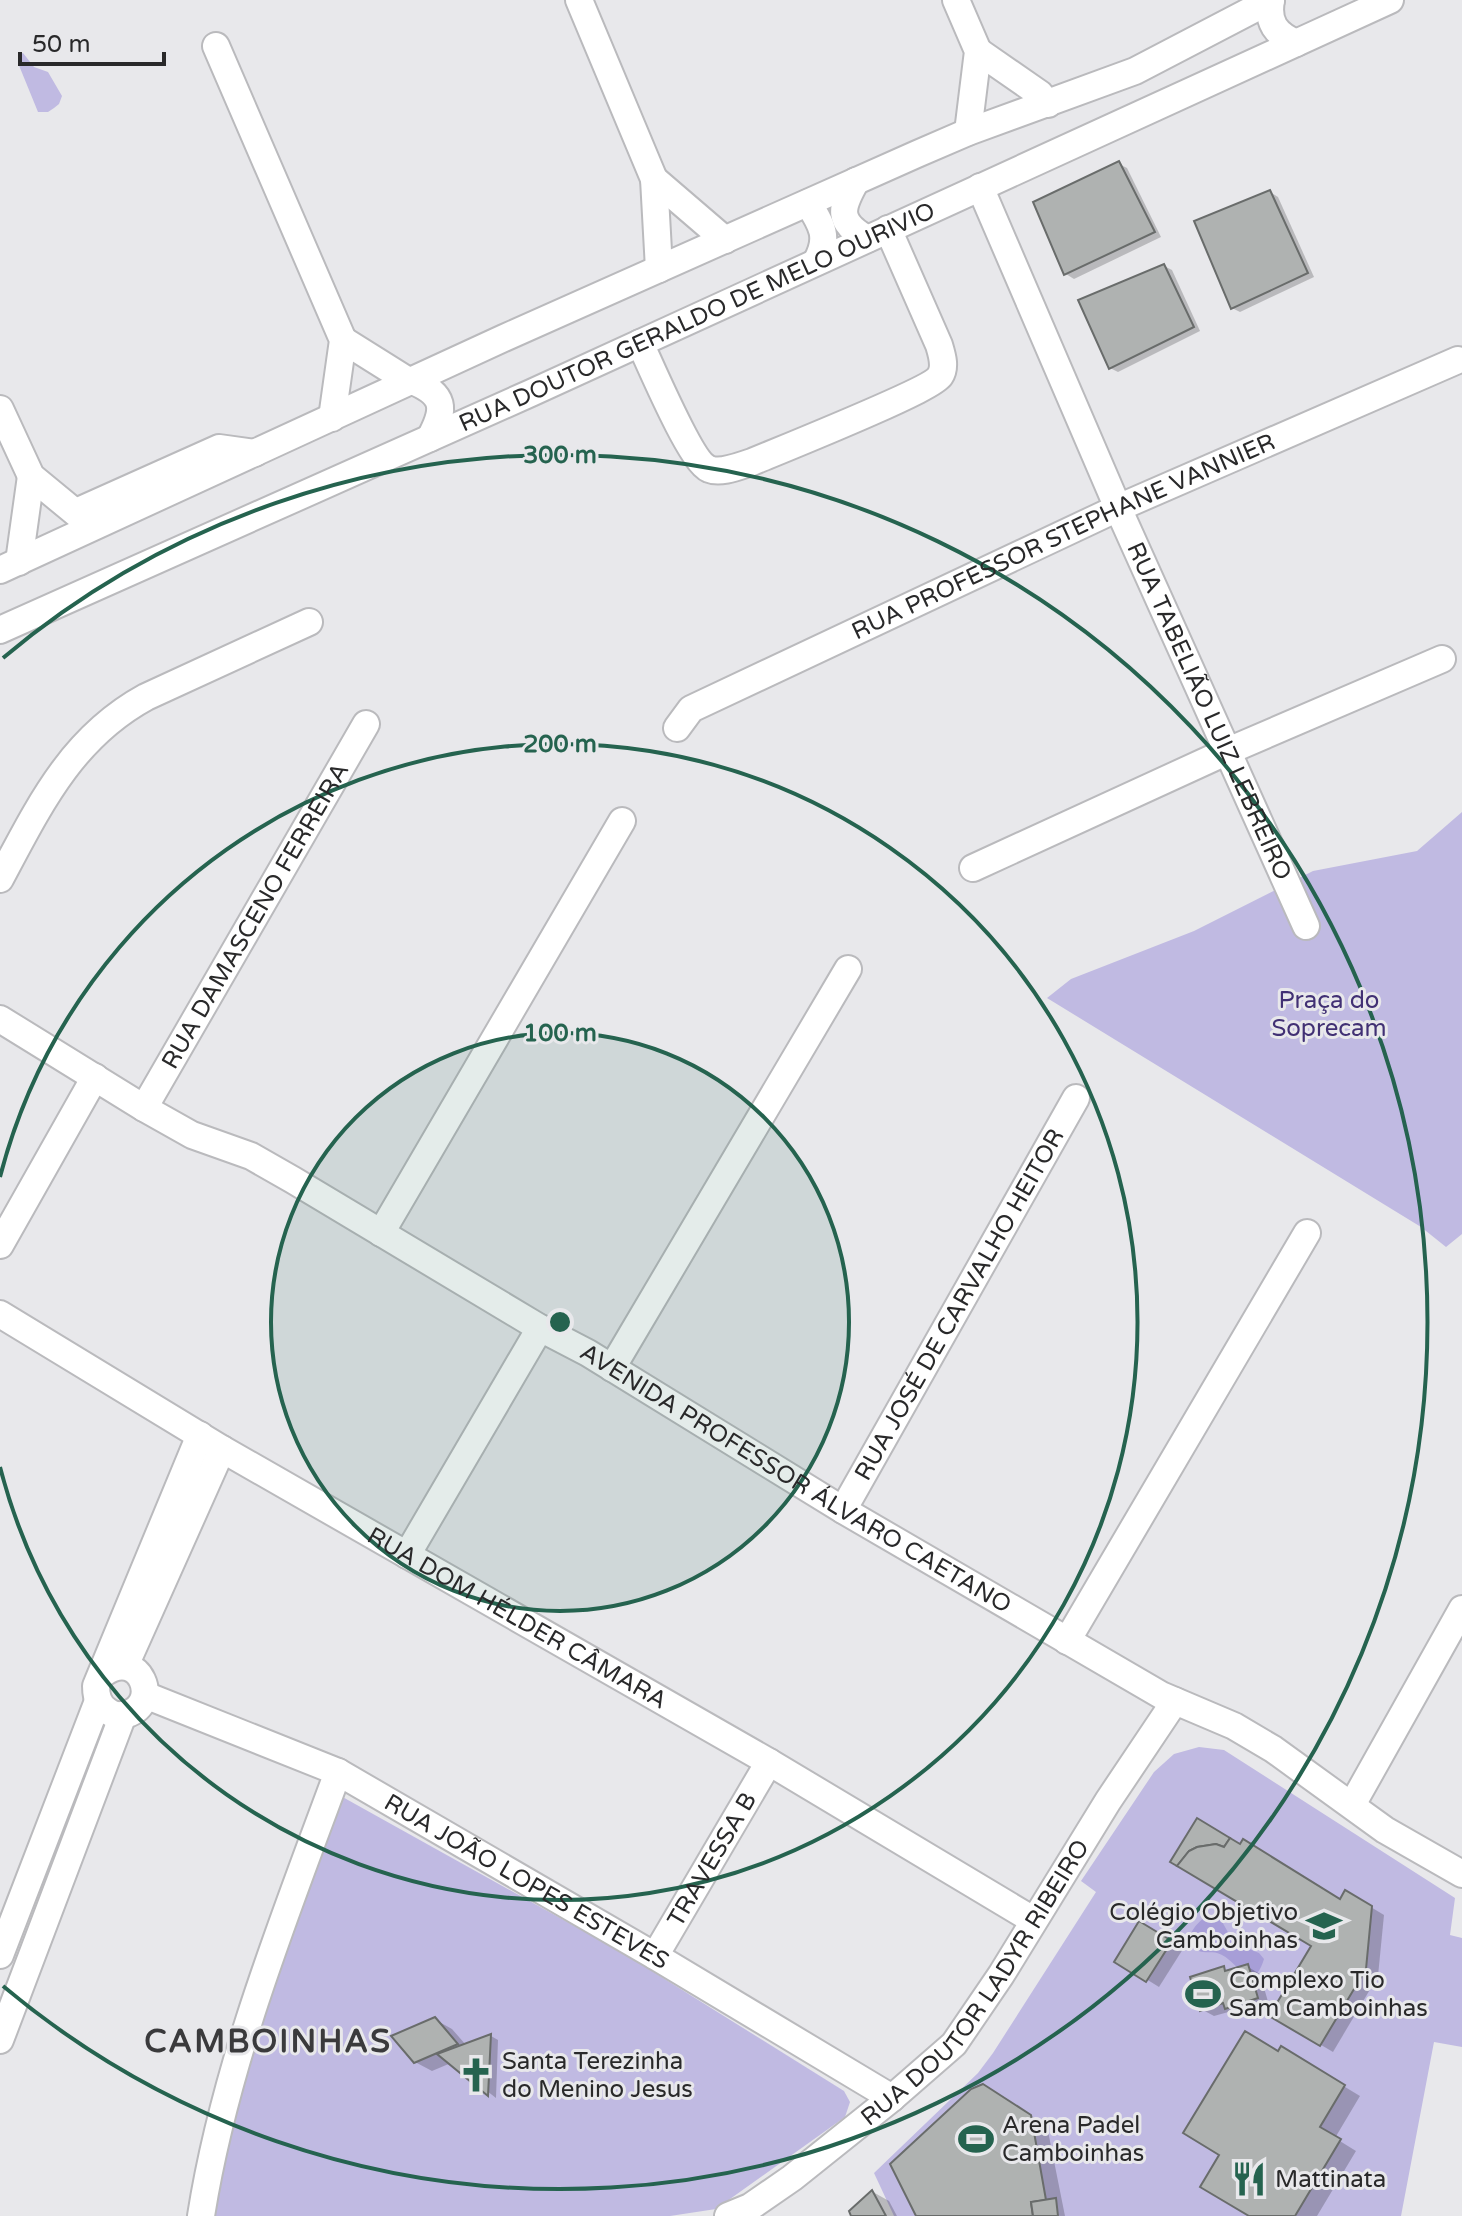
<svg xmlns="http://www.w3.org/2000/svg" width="1462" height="2216" font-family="'Varela Round',sans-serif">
<rect width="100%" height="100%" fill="#e8e8eb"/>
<g fill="#c0bae2">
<path d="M23,53L34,67L48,72L62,96L59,104L54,108L48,112H38L18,63V56Z"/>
<path d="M1462,812V1234L1446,1247L1421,1227L1047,998L1071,979L1194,931L1313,871L1417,851Z"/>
<path d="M1199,1747L1224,1750L1455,1898L1450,1935L1462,1938V2047L1434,2042L1401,2216H894L874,2173L978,2073L993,2053L1096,1892L1081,1881L1154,1772L1174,1754Z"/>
<path d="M330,1790L623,1953L844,2091L850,2102L845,2117L716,2209L670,2216H213L251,2008Z"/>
</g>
<path fill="#a79ed7" d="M1208,1915L1220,1918L1234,1943L1259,1953L1264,1959C1253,1996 1236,1961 1222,1955C1215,1951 1209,1953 1203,1952C1176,1947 1195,1923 1208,1915Z"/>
<g fill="#0003">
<path d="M1119,164L1127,168L1161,237L1074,279L1066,274L1035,203Z"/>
<path d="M1270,192L1278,197L1314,277L1240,312L1232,308Z"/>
<path d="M1164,266L1172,270L1200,331L1118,372L1110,368Z"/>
<path d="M1346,1892L1384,1915L1378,1976L1333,2052L1272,2016Z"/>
<path d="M1140,1923L1183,1949L1159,1987L1117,1961Z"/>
<path d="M1248,1967L1260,1974L1269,2005L1239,2014L1232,2011L1214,2016L1201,2009L1224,1969L1230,1972Z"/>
<path d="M434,2019L452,2029L466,2045L491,2036L498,2040L496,2098L451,2063L432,2071L415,2062Z"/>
<path d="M1282,2049L1360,2096L1335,2138L1356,2151L1317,2216H1252Z"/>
<path d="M1000,2096L1047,2126L1065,2216H918Z"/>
<path d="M873,2192L889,2201L897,2216H853Z"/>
</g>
<g fill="#afb2b1" stroke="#696c6b" stroke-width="2">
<path d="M1119,161L1155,232L1064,275L1033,202Z"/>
<path d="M1270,190L1308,273L1231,309L1194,221Z"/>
<path d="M1164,264L1194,327L1109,369L1078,300Z"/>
<path d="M1197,1818L1230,1838L1224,1847L1216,1844L1197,1847L1189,1851L1177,1866L1170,1862Z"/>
<path d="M1230,1838L1240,1844L1243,1839L1340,1899L1345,1890L1372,1906L1366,1969L1320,2046L1269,2016L1311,1946L1177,1866L1189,1851L1197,1847L1216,1844L1224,1847Z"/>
<path d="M1139,1921L1172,1941L1146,1982L1114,1962Z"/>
<path d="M1248,1964L1258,1998L1225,2009L1223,2003L1200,2011L1190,1977L1224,1966L1225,1971Z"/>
<path d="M435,2017L458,2044L414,2063L391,2036Z"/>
<path d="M1245,2031L1278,2051L1281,2046L1345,2085L1320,2127L1341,2139L1295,2216H1249L1200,2187L1219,2155L1183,2133Z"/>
<path d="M491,2034L488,2096L437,2054Z"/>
<path d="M983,2084L1031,2115L1046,2200L1031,2202L1033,2216H916L890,2164L971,2089Z"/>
<path d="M872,2190L886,2216H851L849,2211Z"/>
<path d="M1056,2198L1058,2216H1033L1031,2202Z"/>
</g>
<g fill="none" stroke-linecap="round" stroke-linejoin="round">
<g stroke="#bababd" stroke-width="30">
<g id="minor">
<path d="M579,0L654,179L659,269"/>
<path d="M956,0L978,51L968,132"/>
<path d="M1271,0C1267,23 1276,34 1296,43"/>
<path d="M216,46L343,340L332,418"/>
<path d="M978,51L1040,94L1048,104"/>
<path d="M654,179L725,240"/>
<path d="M856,181C840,209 837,221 867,239"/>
<path id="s1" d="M980,187L1118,508L1306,926"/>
<path d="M808,203C822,225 830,238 816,262"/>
<path d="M343,340L410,382"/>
<path d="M640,343C650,364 691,462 709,469C721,474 739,466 752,462C778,451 931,390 940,376C946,367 942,355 939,345L888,229"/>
<path d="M413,381C445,395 446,408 430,438"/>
<path d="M0,409L31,476L88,523"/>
<path d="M76,512L219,448L255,453"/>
<path d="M19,562L31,476"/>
<path d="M0,570L504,338L917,154L968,132L1135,71L1271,0"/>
<path id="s2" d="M0,630L531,393L1390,0"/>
<path id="s3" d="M677,728L691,709L1118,508L1458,360"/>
<path d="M973,868L1228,751L1442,659"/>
<path d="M0,879C39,806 71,738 146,697L309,622"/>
<path id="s4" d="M0,1019L144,1108L192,1135L251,1156L293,1180L540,1328L588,1353L843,1510L1161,1695L1234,1726L1273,1749L1385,1830L1462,1874"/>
<path id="s5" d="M144,1108L366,724"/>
<path d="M381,1233L622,821"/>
<path d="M0,1245L95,1077"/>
<path id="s6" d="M0,1314L222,1449L769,1762L1033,1920"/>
<path d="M612,1368L848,969"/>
<path id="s7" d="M843,1510L1076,1098"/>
<path d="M407,1555L540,1328"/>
<path d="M1067,1641L1307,1233"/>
<path d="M125,1666L222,1449"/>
<path d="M104,1673C140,1648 162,1703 127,1714C121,1716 115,1716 109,1712C99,1707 96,1697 96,1686L200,1435"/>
<path id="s8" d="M145,1695L338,1772L655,1956L892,2098"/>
<path d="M1352,1805L1462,1609"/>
<path d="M0,1955L98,1701"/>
<path id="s9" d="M655,1956L769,1762"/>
<path d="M0,2040L123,1715"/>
<path d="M201,2216C225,2064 285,1916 338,1772"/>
<path id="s10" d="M728,2216L750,2207L792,2178L892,2098L954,2044L1001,1975L1108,1801L1175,1701"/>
</g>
</g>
<use href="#minor" stroke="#fff" stroke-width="26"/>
</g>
<circle cx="560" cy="1322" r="289" fill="#25634f" fill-opacity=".12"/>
<g fill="none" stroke="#25634f" stroke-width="4">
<circle cx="560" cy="1322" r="289"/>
<path d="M0 1177A578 578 0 1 1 0 1467"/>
<path d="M3 658A867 867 0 1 1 3 1986"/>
</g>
<defs>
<g id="school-bare" transform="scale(2.76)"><path d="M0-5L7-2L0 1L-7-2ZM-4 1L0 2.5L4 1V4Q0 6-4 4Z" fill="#25634f" stroke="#e8e8eb" stroke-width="2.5" paint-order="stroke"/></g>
<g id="stadium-bare" transform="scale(2.76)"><path d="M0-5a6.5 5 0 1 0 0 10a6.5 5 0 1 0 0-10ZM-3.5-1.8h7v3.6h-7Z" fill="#25634f" stroke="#e8e8eb" stroke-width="2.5" paint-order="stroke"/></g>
<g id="church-bare" transform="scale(2.76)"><path d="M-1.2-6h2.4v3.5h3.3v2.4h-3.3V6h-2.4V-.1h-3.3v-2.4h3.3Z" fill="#25634f" stroke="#e8e8eb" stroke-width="2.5" paint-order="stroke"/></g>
<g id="restaurant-bare" transform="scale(2.76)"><path d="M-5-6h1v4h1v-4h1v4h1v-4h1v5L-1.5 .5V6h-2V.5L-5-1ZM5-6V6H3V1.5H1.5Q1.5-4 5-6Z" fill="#25634f" stroke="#e8e8eb" stroke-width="2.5" paint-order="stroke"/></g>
</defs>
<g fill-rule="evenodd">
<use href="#school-bare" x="1324" y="1926"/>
<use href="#stadium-bare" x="1203" y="1994"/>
<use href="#church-bare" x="476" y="2075"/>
<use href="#stadium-bare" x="976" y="2139"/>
<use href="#restaurant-bare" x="1249" y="2179"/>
</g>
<g text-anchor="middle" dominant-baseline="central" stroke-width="6" stroke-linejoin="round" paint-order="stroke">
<g font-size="24" fill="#29292a" stroke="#e8e8eb">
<text stroke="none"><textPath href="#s2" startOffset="764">RUA DOUTOR GERALDO DE MELO OURIVIO</textPath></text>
<text stroke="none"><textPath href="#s3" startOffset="434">RUA PROFESSOR STEPHANE VANNIER</textPath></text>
<text stroke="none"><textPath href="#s1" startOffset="572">RUA TABELIÃO LUIZ LEBREIRO</textPath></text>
<text stroke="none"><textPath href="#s5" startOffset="222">RUA DAMASCENO FERREIRA</textPath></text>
<text stroke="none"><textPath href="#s7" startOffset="236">RUA JOSÉ DE CARVALHO HEITOR</textPath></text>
<text stroke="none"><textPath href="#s4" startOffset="920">AVENIDA PROFESSOR ÁLVARO CAETANO</textPath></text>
<text stroke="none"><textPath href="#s6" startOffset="600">RUA DOM HÉLDER CÂMARA</textPath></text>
<text stroke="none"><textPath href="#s9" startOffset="112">TRAVESSA B</textPath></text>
<text stroke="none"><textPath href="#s8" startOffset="426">RUA JOÃO LOPES ESTEVES</textPath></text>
<text stroke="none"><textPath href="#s10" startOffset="346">RUA DOUTOR LADYR RIBEIRO</textPath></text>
</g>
<g font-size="24" fill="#413074" stroke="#e8e8eb">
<text x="1329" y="1000">Praça do<tspan x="1329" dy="28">Soprecam</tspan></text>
</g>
<g font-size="24" fill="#29292a" stroke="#e8e8eb" text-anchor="start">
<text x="1298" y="1912" text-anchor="end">Colégio Objetivo<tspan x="1298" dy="28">Camboinhas</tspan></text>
<text x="1229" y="1980">Complexo Tio<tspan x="1229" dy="28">Sam Camboinhas</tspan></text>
<text x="502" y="2061">Santa Terezinha<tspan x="502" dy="28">do Menino Jesus</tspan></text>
<text x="1002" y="2125">Arena Padel<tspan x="1002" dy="28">Camboinhas</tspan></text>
<text x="1275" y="2179">Mattinata</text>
</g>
<g font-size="32" font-weight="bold" letter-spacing="2" fill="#3a3a3c" stroke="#e8e8eb">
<text x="268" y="2042">CAMBOINHAS</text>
</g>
</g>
<circle cx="560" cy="1322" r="12" fill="#25634f" stroke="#e8e8eb" stroke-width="4"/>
<g font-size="24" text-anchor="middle" font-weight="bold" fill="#25634f" stroke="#e8e8eb" stroke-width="6" stroke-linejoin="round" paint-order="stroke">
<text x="560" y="463">300 m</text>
<text x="560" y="752">200 m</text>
<text x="560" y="1041">100 m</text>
</g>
<path d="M20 52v12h144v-12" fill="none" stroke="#29292a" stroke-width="4"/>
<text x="32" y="52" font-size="24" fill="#29292a" stroke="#e8e8eb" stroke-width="6" paint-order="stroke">50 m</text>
</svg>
